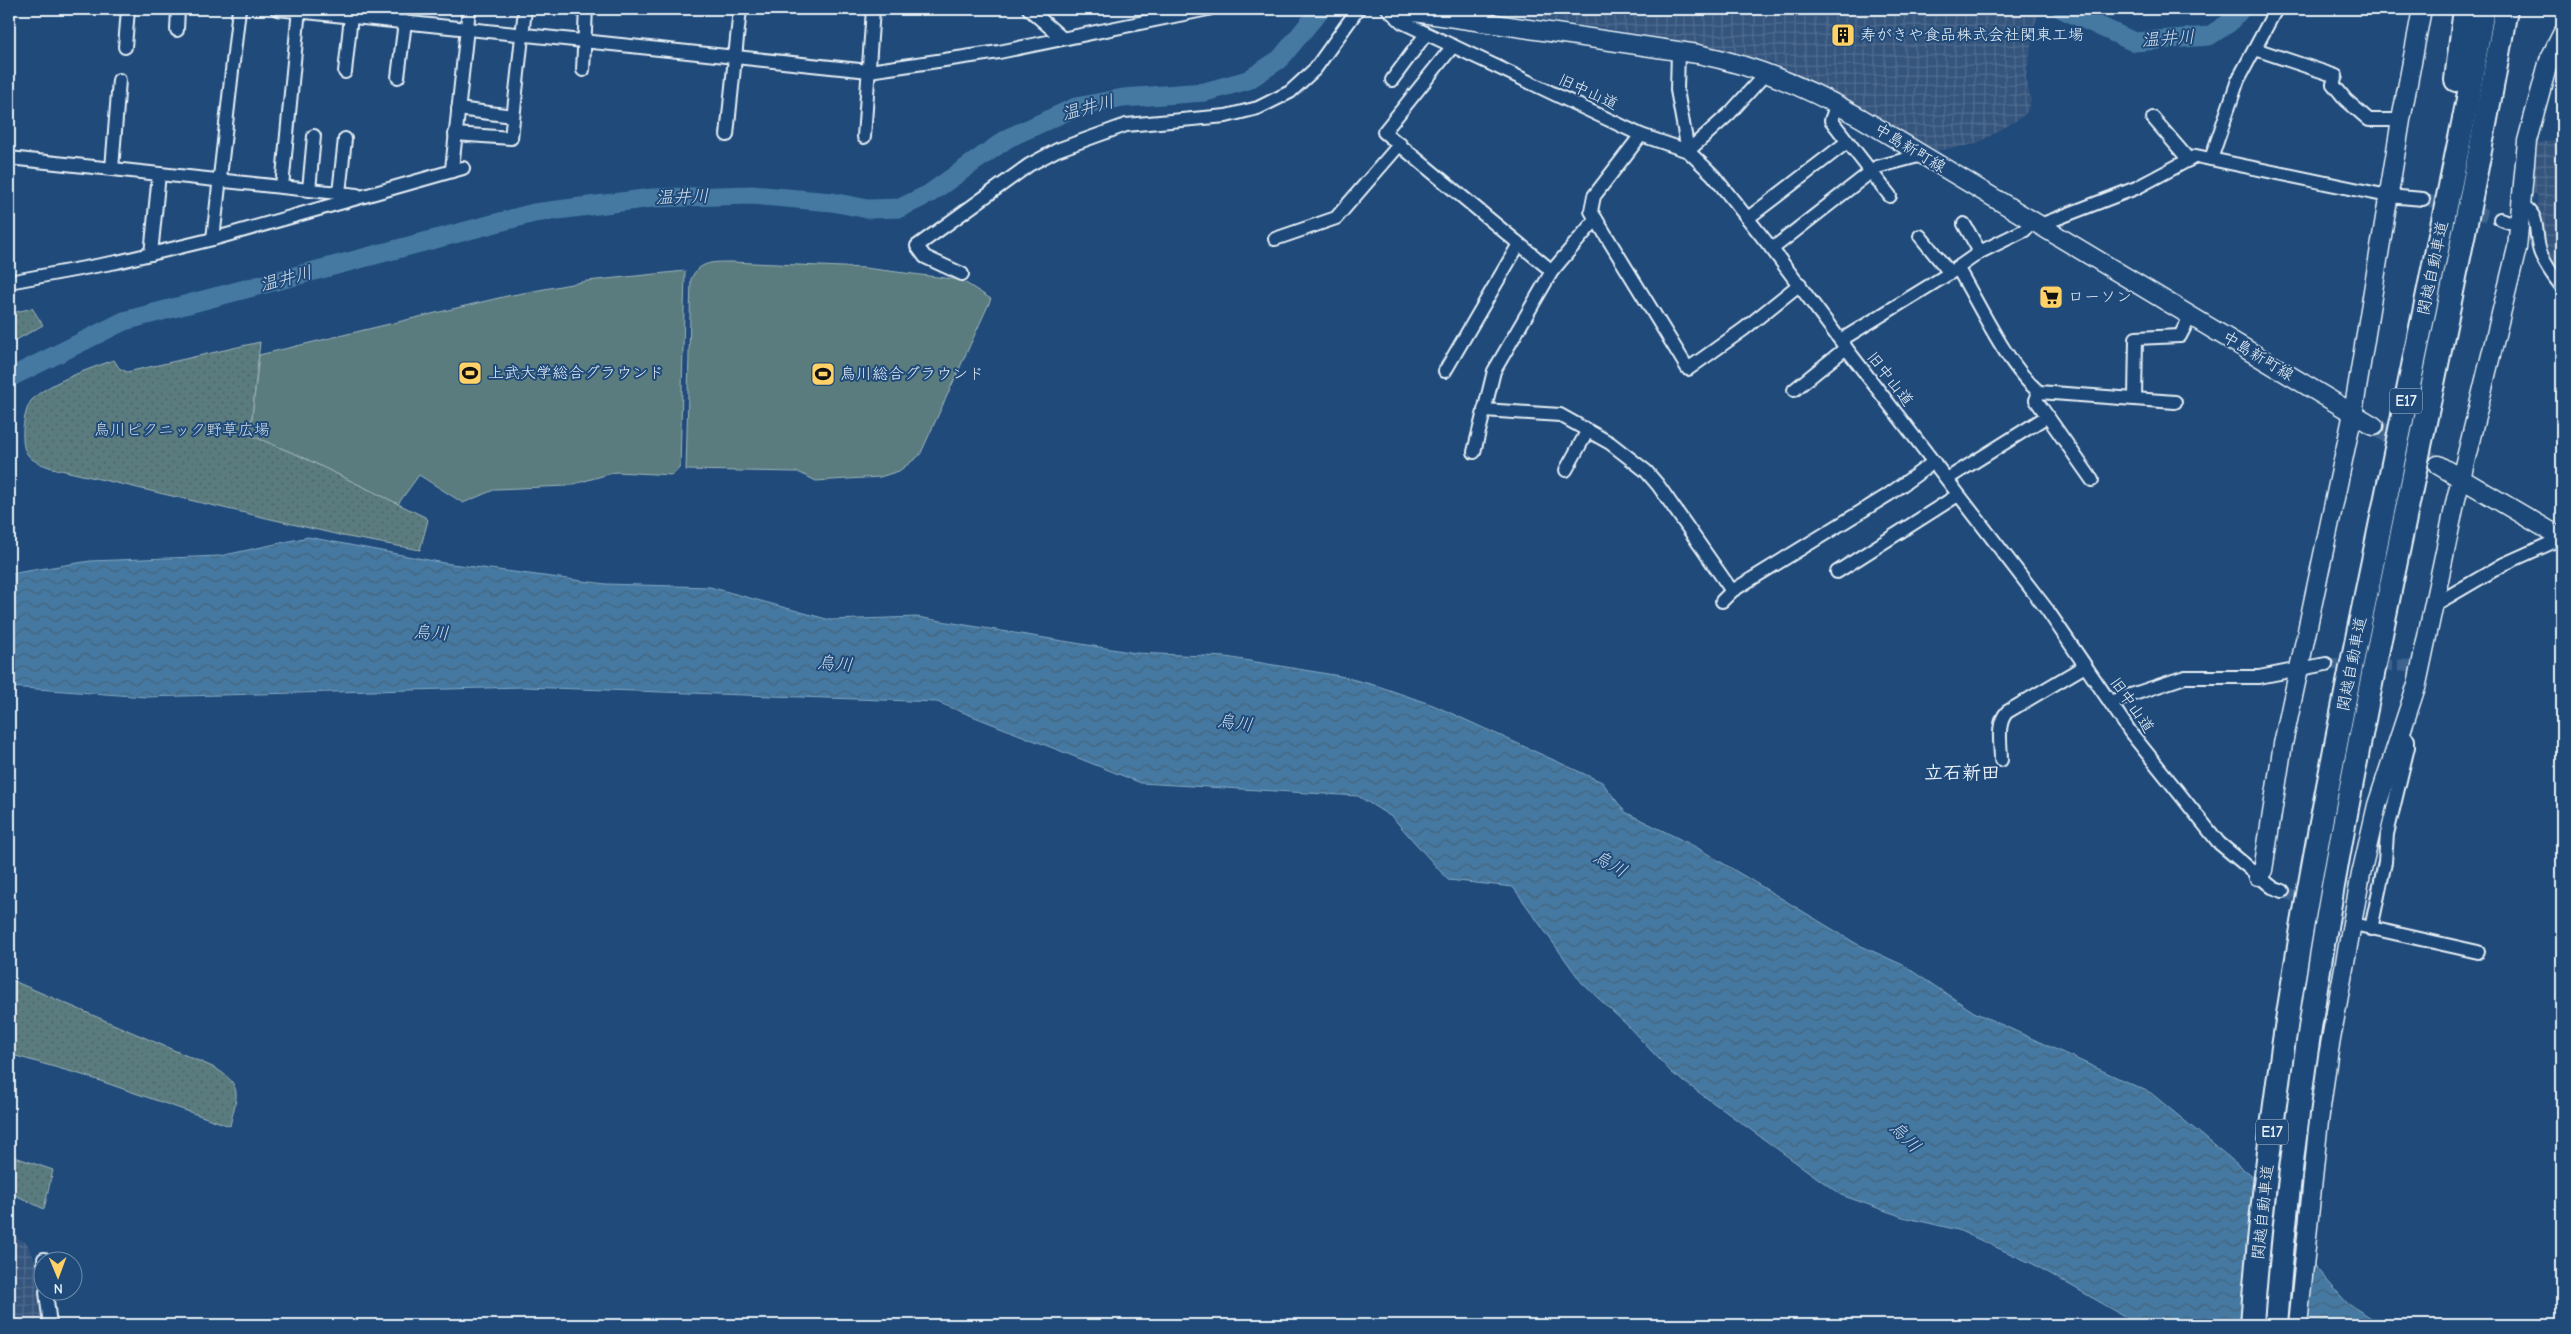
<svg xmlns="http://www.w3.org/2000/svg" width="2571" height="1334" font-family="'Comic Neue','Klee One',sans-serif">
<defs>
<pattern id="industrial-grid" width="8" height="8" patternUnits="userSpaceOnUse" patternTransform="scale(1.25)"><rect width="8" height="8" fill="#34547d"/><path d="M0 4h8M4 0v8" fill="none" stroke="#516d90"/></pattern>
<pattern id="park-dots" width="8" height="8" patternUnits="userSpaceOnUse" patternTransform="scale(1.25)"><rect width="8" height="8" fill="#5a7b7f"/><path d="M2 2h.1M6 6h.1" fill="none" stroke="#516467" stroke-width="1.8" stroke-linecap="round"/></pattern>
<pattern id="water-waves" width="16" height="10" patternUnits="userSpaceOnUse" patternTransform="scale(1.25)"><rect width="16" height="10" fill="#4579a2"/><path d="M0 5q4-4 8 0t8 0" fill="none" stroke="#45637a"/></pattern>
</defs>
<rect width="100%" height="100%" fill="#1f4a7a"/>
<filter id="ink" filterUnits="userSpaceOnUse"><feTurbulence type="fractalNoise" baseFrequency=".02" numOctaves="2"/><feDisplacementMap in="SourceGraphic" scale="10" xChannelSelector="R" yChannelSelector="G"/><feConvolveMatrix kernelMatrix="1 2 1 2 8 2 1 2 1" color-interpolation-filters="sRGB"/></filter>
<g filter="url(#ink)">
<g fill="url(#industrial-grid)">
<path d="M1475,9H2027L2039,16L2035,24L2026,77L2031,100L2027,112L2019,119L1976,144L1937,151L1824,86L1772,63L1719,48L1668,38Z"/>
<path d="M2562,139V281L2540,240L2537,194H2532L2535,143Z"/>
<path d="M9,1234L27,1243L40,1271L46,1325H9Z"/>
</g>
<g fill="#5a7b7f" stroke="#a1b6bc">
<path d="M731,262L865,268L961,280L991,299L920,455L899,471L880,477L816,481L798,472L686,470L691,279C699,261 714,262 731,262Z"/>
<path d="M685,271L680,467L673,475L616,472L567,486L496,489L463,503L419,475L398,504L300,456L250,435L259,355L507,296L587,281Z"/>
</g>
<g fill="url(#park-dots)" stroke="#a1b6bc">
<path d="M32,308L43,325L9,344V314Z"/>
<path d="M260,342L250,435L300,456L425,517L428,520L420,550L348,537L52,468C35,462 23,458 23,438C22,429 25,409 31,401C46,383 92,368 114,360L119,368L127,372Z"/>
<path d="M9,979L215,1068C245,1086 236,1097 230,1126L86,1076L9,1054Z"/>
<path d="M9,1155L53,1170L44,1209L9,1192Z"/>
</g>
<path fill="url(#water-waves)" stroke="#86a9c4" d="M308,537L444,563L606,584L710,587L830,620L917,617L1136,653L1226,657L1340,676L1378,686L1433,705L1602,782L1625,812L1696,847L1857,944L1903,965L1974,1012L2151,1093L2260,1183L2294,1243L2348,1304L2383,1325H2140L2033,1264L1958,1230L1903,1217L1841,1195L1672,1073L1627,1025L1582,983L1513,887L1448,880L1393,818L1358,796L1141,783L937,702L524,687L146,697L9,687V574L90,561L220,556Z"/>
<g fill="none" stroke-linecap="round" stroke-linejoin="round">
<g stroke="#4579a2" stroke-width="19">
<path d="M2062,9L2134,42L2209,36L2229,23L2241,9"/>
<path d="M9,378L124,321L534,213L652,198L752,195L832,202L868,209L900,208L929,194L1008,138L1076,107L1123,98L1205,92L1248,80L1280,59L1321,9"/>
</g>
<g stroke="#3d638d" stroke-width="12" stroke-dasharray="12 6" stroke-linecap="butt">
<path d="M2423,199L2500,219"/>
<path d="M2326,664L2421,666"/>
<path d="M2283,891L2358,925"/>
</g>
<path stroke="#3d638d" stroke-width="18" stroke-dasharray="18 9" stroke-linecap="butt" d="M2374,426L2438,465"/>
<g stroke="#e8f1f8" stroke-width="16">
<g id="street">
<path d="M277,9L869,71L999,52L1208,9"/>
<path d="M1029,9L1062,38"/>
<path d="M1388,9L1402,22L1453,46L1641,135L1688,151L1713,175L1772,249L1846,348L2048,611L2131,733L2219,843L2272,887L2283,891"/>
<path d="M177,30L178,9"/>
<path d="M1453,46L1384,132L1552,271"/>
<path d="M125,47L128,9"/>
<path d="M2255,49L2336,76L2333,84L2346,100L2369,120H2401"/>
<path d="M1678,51L1677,90L1688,151L1730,113L1767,72"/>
<path d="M583,70L586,9"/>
<path d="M345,72L351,16"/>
<path d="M398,77L405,22"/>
<path d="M1392,80L1426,34"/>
<path d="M1837,104L1831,120L1890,196"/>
<path d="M458,109L513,116"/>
<path d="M2153,118L2189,160"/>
<path d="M455,134L511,138L525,9"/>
<path d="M727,135L740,9"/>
<path d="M1641,135L1594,196L1591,211L1688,369L1744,329L1800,284"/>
<path d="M864,137L873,9"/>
<path d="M9,158L357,195"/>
<path d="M2211,159L2238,80L2276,9"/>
<path d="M112,169L119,80"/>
<path d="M452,169L469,9"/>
<path d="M282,187L299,9"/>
<path d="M309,190L314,136"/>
<path d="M339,193L345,139"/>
<path d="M2523,206C2542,216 2533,236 2541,254C2546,266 2554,277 2562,287"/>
<path d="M1748,218L1847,142"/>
<path d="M2500,219L2520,225"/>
<path d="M1964,224L1980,252"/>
<path d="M2040,225L2136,188L2196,156L2388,196L2423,199"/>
<path d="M1920,236L1950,273"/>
<path d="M213,239L239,9"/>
<path d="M1275,239L1336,218L1400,144"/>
<path d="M1772,249L1877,167L1922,155"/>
<path d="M151,254L159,174"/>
<path d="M1957,267C1979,304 2007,366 2039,392L2175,402"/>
<path d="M962,274L925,257L917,246L1029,165L1057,150L1126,125L1226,116L1258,108L1290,92L1315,69L1358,9"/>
<path d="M9,282L117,262L213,239L463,168"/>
<path d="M1841,340L1950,273L1980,252L2025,230L2031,220"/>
<path d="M1445,371L1519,244"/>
<path d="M1794,390L1846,348"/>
<path d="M2039,392L2036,400L2092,480"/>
<path d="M2135,398L2136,338L2180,336L2191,315"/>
<path d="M1484,410L1560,415L1610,443L1646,471L1658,485L1732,591"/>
<path d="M1474,452L1494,371L1552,271L1596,219"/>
<path d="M1566,470L1587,432"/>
<path d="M1947,479L2046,417"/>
<path d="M1837,572L1958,495"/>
<path d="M1722,601L1732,591L1888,495L1934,462"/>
<path d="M2434,605L2504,564L2562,538"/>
<path d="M2110,702L2185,677H2259L2326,664"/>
<path d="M2001,760C2001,744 1996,724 2007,712L2085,666"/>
<path d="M2358,925L2478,952"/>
<path d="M2371,929L2385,862L2387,834L2408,747V740L2402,734"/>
<path d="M44,1259V1262"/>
<path d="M46,1292L50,1325"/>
</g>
</g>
<g stroke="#e8f1f8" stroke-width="21">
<g id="secondary">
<path d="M1394,9L1698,54C1757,66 1809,88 1861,118L2374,426"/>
<path d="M2438,465L2562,538"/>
<path d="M2258,876L2263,870L2283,744L2353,413L2401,120L2422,9"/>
<path d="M2298,1325L2318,1129L2328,1056L2361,874L2377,805L2417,684L2456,499L2517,248L2527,141L2549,60L2562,34"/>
</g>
</g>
<g stroke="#e8f1f8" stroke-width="26">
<g id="highway">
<path d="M2456,80L2465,9"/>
<path d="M2252,1325C2268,1097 2310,872 2355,648C2392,466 2430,285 2467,104L2483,9"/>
<path d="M2276,1325C2309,880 2430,448 2506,9"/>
</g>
</g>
<use href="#street" stroke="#1f4a7a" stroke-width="12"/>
<use href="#secondary" stroke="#1f4a7a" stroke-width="18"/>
<use href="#highway" stroke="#1f4a7a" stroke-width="22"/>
</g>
</g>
<defs>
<g id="building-square" transform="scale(1.25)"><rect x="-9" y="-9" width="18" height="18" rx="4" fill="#ffd166" stroke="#1f4a7a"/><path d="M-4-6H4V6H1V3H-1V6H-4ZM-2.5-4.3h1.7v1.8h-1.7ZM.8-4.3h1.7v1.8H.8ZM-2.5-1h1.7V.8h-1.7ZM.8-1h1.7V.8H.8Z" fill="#111"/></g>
<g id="supermarket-square" transform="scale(1.25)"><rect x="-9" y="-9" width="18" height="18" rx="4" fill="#ffd166" stroke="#1f4a7a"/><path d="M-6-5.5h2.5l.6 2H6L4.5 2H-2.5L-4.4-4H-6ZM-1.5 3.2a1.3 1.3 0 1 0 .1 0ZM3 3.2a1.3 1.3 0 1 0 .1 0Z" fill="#111"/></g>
<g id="stadium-square" transform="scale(1.25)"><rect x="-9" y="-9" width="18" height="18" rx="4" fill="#ffd166" stroke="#1f4a7a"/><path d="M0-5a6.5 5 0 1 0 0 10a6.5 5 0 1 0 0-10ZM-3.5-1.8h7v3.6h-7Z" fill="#111"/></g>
</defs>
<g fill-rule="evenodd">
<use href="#building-square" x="1843" y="35"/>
<use href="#supermarket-square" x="2051" y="297"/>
<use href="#stadium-square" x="470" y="373"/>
<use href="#stadium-square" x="823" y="374"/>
</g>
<g text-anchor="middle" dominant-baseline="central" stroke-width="4" stroke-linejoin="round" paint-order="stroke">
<g fill="#1f4a7a" stroke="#acbfd2" stroke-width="1">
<rect x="2390" y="388.5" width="32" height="25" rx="4"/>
<rect x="2256" y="1119.5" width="32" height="25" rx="4"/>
</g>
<g font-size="15" font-weight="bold" fill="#e8f1f8">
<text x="2406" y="401">E17</text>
<text x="2272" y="1132">E17</text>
</g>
<g font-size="16" fill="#e8f1f8" stroke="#1f4a7a" text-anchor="start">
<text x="1860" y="35">寿がきや食品株式会社関東工場</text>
<text x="2068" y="297">ローソン</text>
<text x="488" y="373">上武大学総合グラウンド</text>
<text x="840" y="374">烏川総合グラウンド</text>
</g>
<g font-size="16" fill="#e8f1f8" stroke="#1f4a7a">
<text transform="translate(1588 92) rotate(25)">旧中山道</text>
<text transform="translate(1910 148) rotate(31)">中島新町線</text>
<text transform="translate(2433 268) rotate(-78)">関越自動車道</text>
<text transform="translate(2258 356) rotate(31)">中島新町線</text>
<text transform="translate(1890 379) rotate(52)">旧中山道</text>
<text transform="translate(2352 664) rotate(-79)">関越自動車道</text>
<text transform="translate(2132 705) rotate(55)">旧中山道</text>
<text transform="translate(2263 1212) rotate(-84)">関越自動車道</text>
</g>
<g font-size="16" fill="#d3dfe6" stroke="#1f4a7a">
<text x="182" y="430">烏川ピクニック野草広場</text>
</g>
<g font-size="18" font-style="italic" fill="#d0dfeb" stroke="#1f4a7a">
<text transform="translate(2168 39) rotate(-4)">温井川</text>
<text transform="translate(1088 108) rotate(-15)">温井川</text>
<text transform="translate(682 197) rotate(-2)">温井川</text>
<text transform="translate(286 279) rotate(-15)">温井川</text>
<text transform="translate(431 633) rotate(3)">烏川</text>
<text transform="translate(835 664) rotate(5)">烏川</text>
<text transform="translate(1235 723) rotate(8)">烏川</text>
<text transform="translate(1610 864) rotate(30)">烏川</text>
<text transform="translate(1905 1137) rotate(45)">烏川</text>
</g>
<g font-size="19" font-weight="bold" fill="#e8f1f8" stroke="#1f4a7a">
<text x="1962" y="773">立石新田</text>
</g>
</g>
<rect width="2571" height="1334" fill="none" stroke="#1f4a7a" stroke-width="30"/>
<rect x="15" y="15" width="2541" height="1304" fill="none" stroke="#e8f1f8" stroke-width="2" filter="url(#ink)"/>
<g transform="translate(58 1276) rotate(179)"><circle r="24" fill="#1f4a7a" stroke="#6f8dac"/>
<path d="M0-4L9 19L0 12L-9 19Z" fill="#ffd166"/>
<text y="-8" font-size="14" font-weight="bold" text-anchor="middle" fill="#e8f1f8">N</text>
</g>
</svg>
